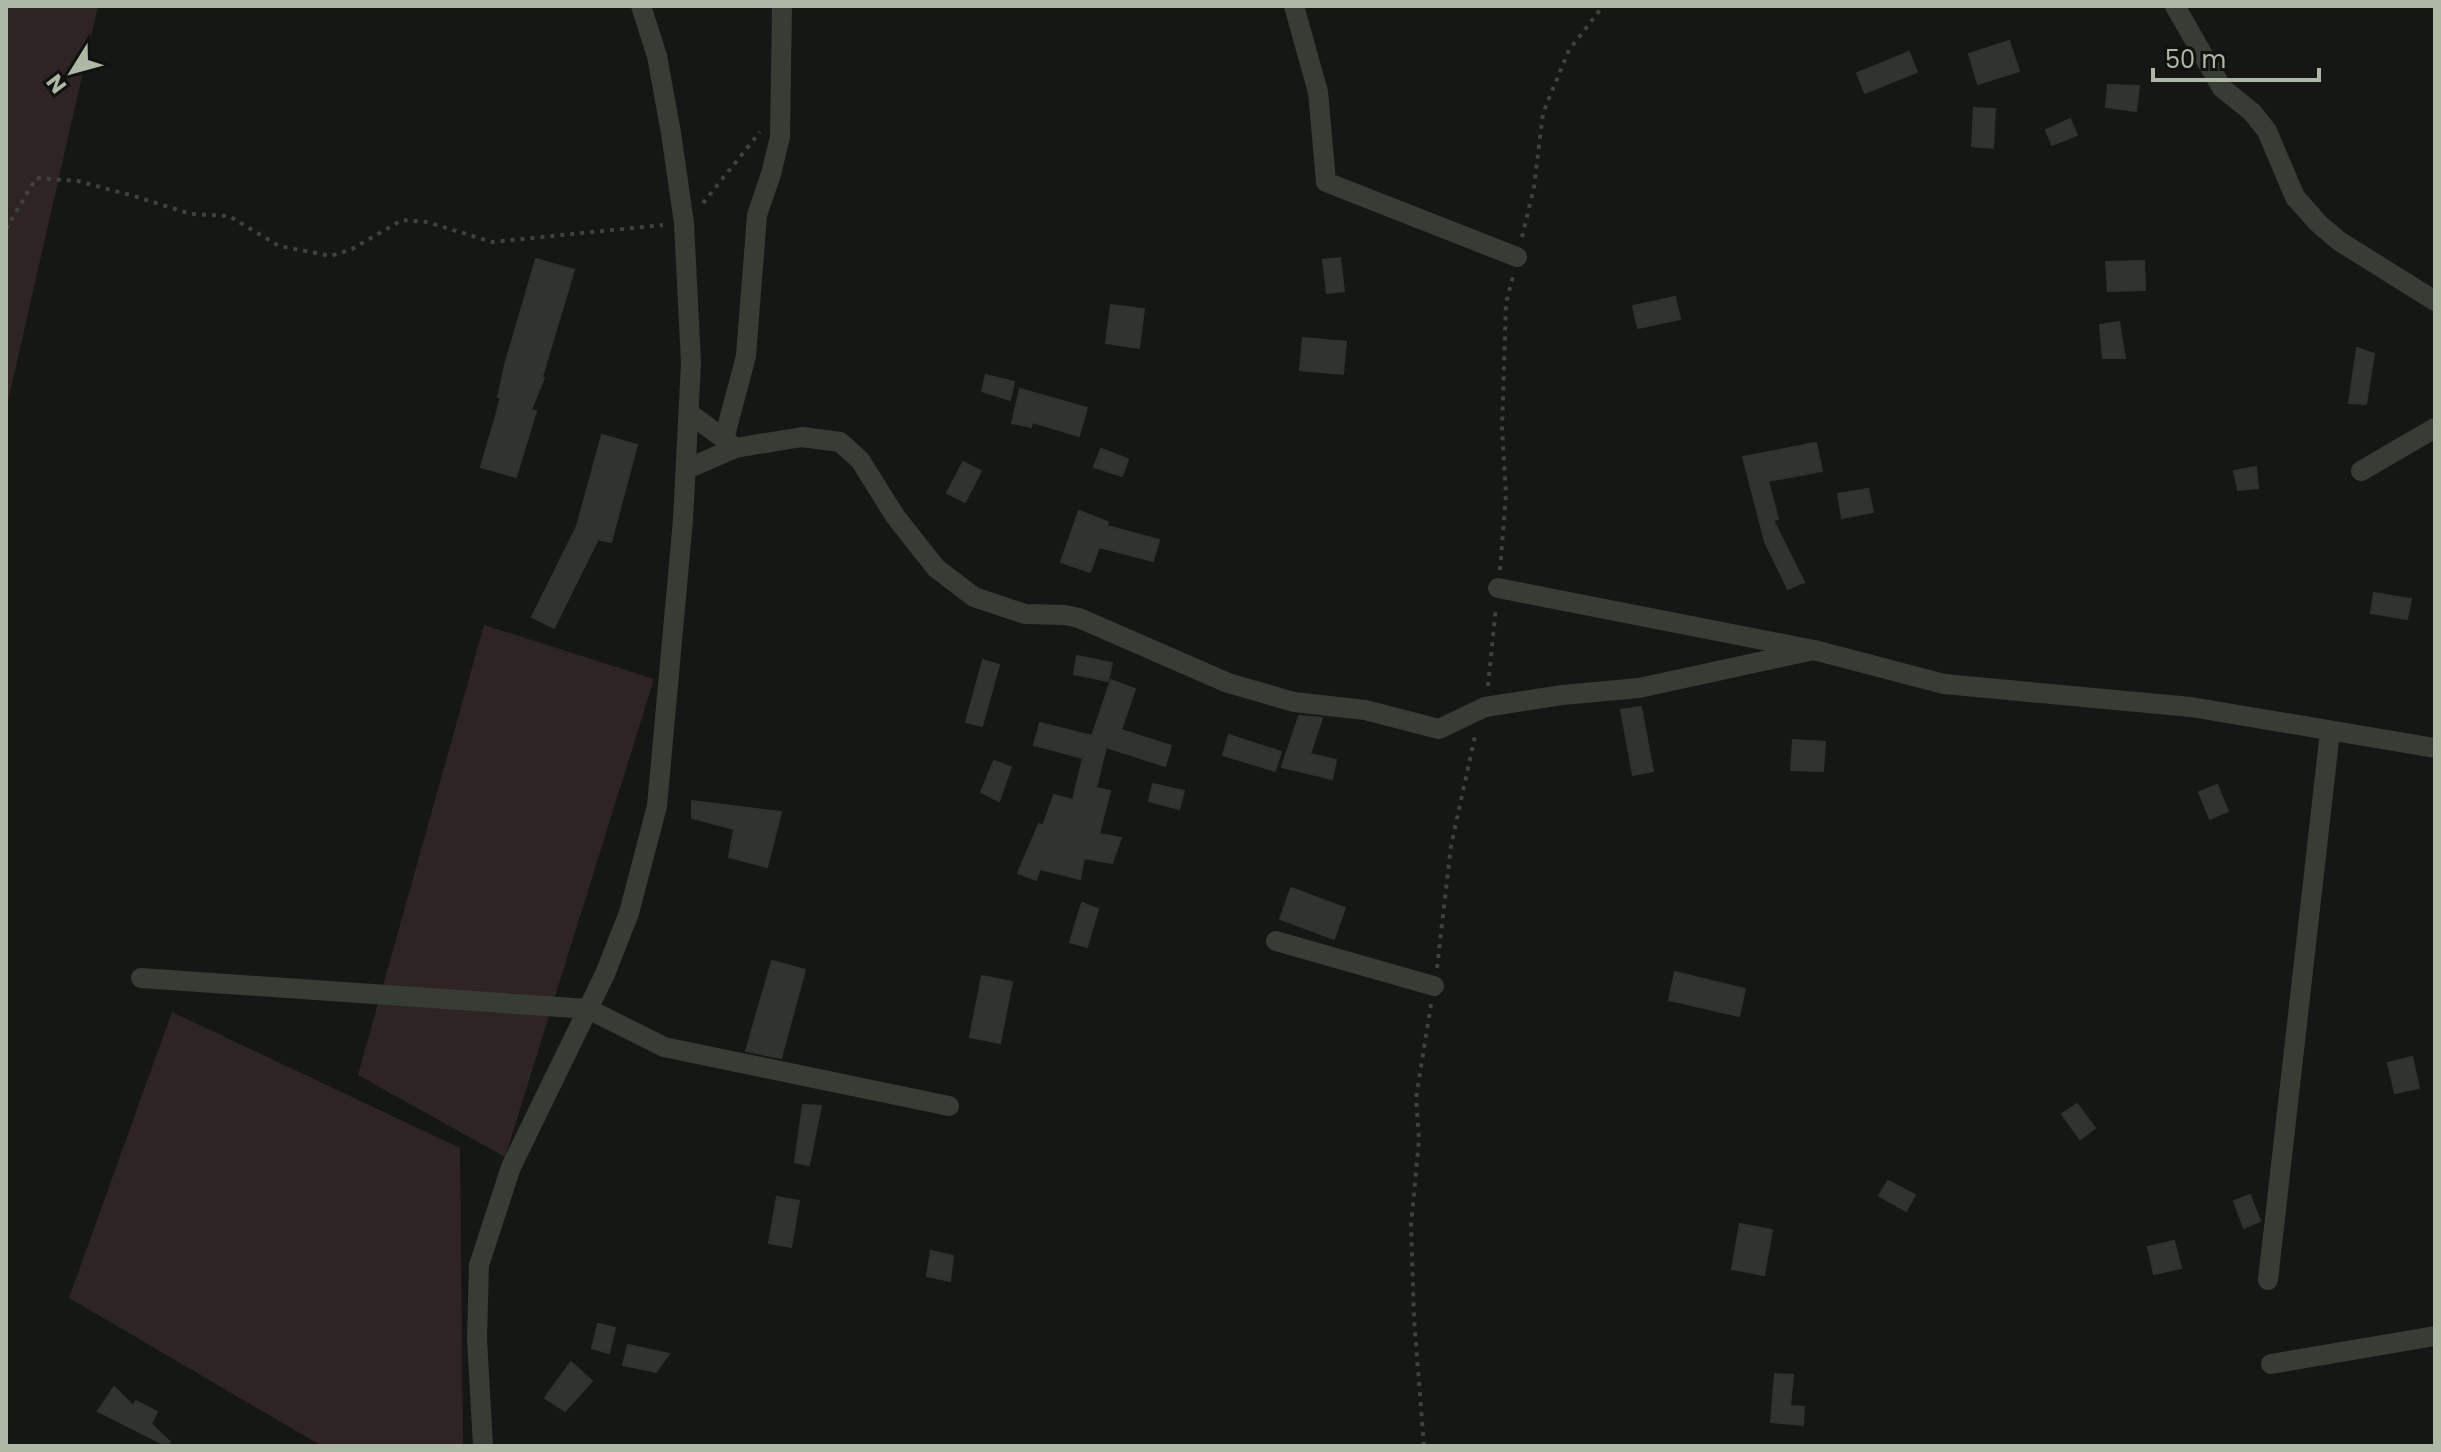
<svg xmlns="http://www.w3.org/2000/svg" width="2441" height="1452" font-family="Poppins,sans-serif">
<rect width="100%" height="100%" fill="#151714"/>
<g fill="#2f2424">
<path d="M6,6H98L6,410Z"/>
<path d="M484,625L654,679L505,1157L358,1075Z"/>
<path d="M172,1012L460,1148L463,1446H322L69,1298Z"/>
</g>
<g fill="#30332f" stroke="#2f332e" stroke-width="2">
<path d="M2009,41L2019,71L1978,84L1969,54Z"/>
<path d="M1909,52L1917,72L1865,93L1857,73Z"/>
<path d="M2108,85L2139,86L2136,111L2106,107Z"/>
<path d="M1974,108L1995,109L1993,148L1972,146Z"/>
<path d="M2070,119L2077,135L2052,145L2046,130Z"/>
<path d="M1340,258L1344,291L1327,293L1323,260Z"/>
<path d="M536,259L574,270L542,377L544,378L531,410L536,411L516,477L481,467L501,398L498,397L505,365Z"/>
<path d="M2144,261L2145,290L2108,291L2106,262Z"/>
<path d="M1675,297L1680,319L1638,328L1633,306Z"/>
<path d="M1111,305L1144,309L1139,348L1106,343Z"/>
<path d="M2119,322L2125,358H2103L2100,325Z"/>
<path d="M1303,338L1346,342L1343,374L1300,370Z"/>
<path d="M2357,348L2374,354L2366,404L2349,403Z"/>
<path d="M986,375L1014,382L1010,400L982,391Z"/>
<path d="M1020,389L1087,408L1079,436L1032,422L1031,427L1012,423Z"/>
<path d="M602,435L637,445L611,542L598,539L554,628L532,617L577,526Z"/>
<path d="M1816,443L1822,471L1768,481L1778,519L1773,520L1804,582L1788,589L1765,542L1743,457Z"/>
<path d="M1101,449L1128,459L1122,476L1094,467Z"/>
<path d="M963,462L981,471L965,502L947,493Z"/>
<path d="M2256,467L2258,488L2238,490L2234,471Z"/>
<path d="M1868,489L1873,512L1842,518L1838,494Z"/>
<path d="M1079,511L1108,522L1107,526L1159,540L1153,561L1099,547L1090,572L1061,562Z"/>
<path d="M2374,593L2411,599L2407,619L2371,613Z"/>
<path d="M1077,656L1112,663L1108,681L1074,674Z"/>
<path d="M983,660L999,665L982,726L966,722Z"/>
<path d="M1111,680L1135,689L1121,730L1171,746L1165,766L1106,747L1096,788L1110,791L1099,834L1121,838L1112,863L1084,858L1080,879L1040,869L1036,880L1018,873L1039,824L1043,826L1054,795L1073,800L1083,758L1034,745L1040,723L1092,736Z"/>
<path d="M1641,707L1653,771L1633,775L1621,710Z"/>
<path d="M1299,716L1322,718L1310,754L1336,760L1332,779L1282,767Z"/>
<path d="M1229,735L1281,752L1275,771L1223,755Z"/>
<path d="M1793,740L1825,742L1823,771L1791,770Z"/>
<path d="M994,761L1011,767L999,801L981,792Z"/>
<path d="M1153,784L1184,791L1179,809L1149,801Z"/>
<path d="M2217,785L2228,811L2210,819L2199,792Z"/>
<path d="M692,801L781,812L767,867L729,857L734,829L692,818Z"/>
<path d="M1291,888L1345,908L1334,939L1280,919Z"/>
<path d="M1082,903L1098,909L1087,947L1070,942Z"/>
<path d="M772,961L805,970L781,1058L746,1051Z"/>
<path d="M1675,972L1745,989L1739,1016L1669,1000Z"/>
<path d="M982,976L1012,982L1000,1043L970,1037Z"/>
<path d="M2412,1057L2419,1088L2395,1093L2388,1063Z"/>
<path d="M2077,1104L2095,1128L2080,1139L2062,1114Z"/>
<path d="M803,1105L821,1106L809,1165L795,1162Z"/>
<path d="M1888,1181L1915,1195L1906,1211L1879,1196Z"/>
<path d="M2250,1195L2260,1221L2244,1228L2234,1201Z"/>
<path d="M777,1197L799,1201L791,1247L769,1243Z"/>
<path d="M1740,1224L1772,1230L1764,1275L1732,1269Z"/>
<path d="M2174,1241L2181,1268L2154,1274L2148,1247Z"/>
<path d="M931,1251L953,1256L950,1281L927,1276Z"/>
<path d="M598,1324L615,1328L609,1353L592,1348Z"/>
<path d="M628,1345L669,1354L656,1372L623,1365Z"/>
<path d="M571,1362L592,1381L565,1411L545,1398Z"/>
<path d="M1775,1374L1793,1375L1790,1406L1804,1407L1803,1425L1771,1422Z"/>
<path d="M114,1387L133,1406L136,1401L157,1412L151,1424L170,1442L167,1446L98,1411Z"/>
</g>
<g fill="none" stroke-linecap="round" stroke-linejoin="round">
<g stroke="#3e433b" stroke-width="4" stroke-dasharray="4 6" stroke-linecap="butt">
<path d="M703,203L760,132"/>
<path d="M6,229L36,178L78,181L137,197L191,214L229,216L279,246L331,256L352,249L402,220L427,222L492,242L663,225"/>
<path d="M1522,237L1534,187L1543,113L1569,50L1603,6"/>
<path d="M1500,570L1506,494L1502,430L1506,303L1513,276"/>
<path d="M1488,686L1496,607"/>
<path d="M1437,968L1451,846L1475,736"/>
<path d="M1424,1446L1414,1319L1411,1225L1419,1140L1416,1098L1431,1004"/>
</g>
<g stroke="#373c35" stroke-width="20">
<path d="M1294,6L1318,92L1326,182L1517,257"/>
<path d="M2175,6L2222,88L2252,112L2267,131L2295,197L2318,223L2339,241L2435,301"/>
<path d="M689,413L732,445"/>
<path d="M724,439L746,356L757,215L771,174L780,137L782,6"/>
<path d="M687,469L735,448L802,437L840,442L860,460L895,516L936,568L974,597L1025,614L1065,615L1079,618L1228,683L1294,702L1365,710L1439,729L1485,707L1562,695L1639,688L1814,650"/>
<path d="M2361,471L2435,428"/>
<path d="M1498,588L1814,650L1944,684L2191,707L2435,748"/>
<path d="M1276,941L1434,986"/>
<path d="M141,978L588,1009L664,1047L949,1106"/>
<path d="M2268,1280L2330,732"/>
<path d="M2271,1364L2435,1336"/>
<path d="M483,1446L477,1339L479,1265L511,1167L605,974L629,913L657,806L683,520L691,363L684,223L671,133L657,56L641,6"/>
</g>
</g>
<rect width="2441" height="1452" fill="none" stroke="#adb8a5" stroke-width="16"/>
<g transform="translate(72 72) rotate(233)" stroke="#10120f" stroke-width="6" paint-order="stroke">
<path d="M0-6L14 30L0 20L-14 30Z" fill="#adb8a5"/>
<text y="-12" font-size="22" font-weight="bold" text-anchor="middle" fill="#adb8a5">N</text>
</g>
<path d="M2153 68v12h166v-12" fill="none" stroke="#adb8a5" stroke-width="4"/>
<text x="2165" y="68" font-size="24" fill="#adb8a5" stroke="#10120f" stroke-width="6" paint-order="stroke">50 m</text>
</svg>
